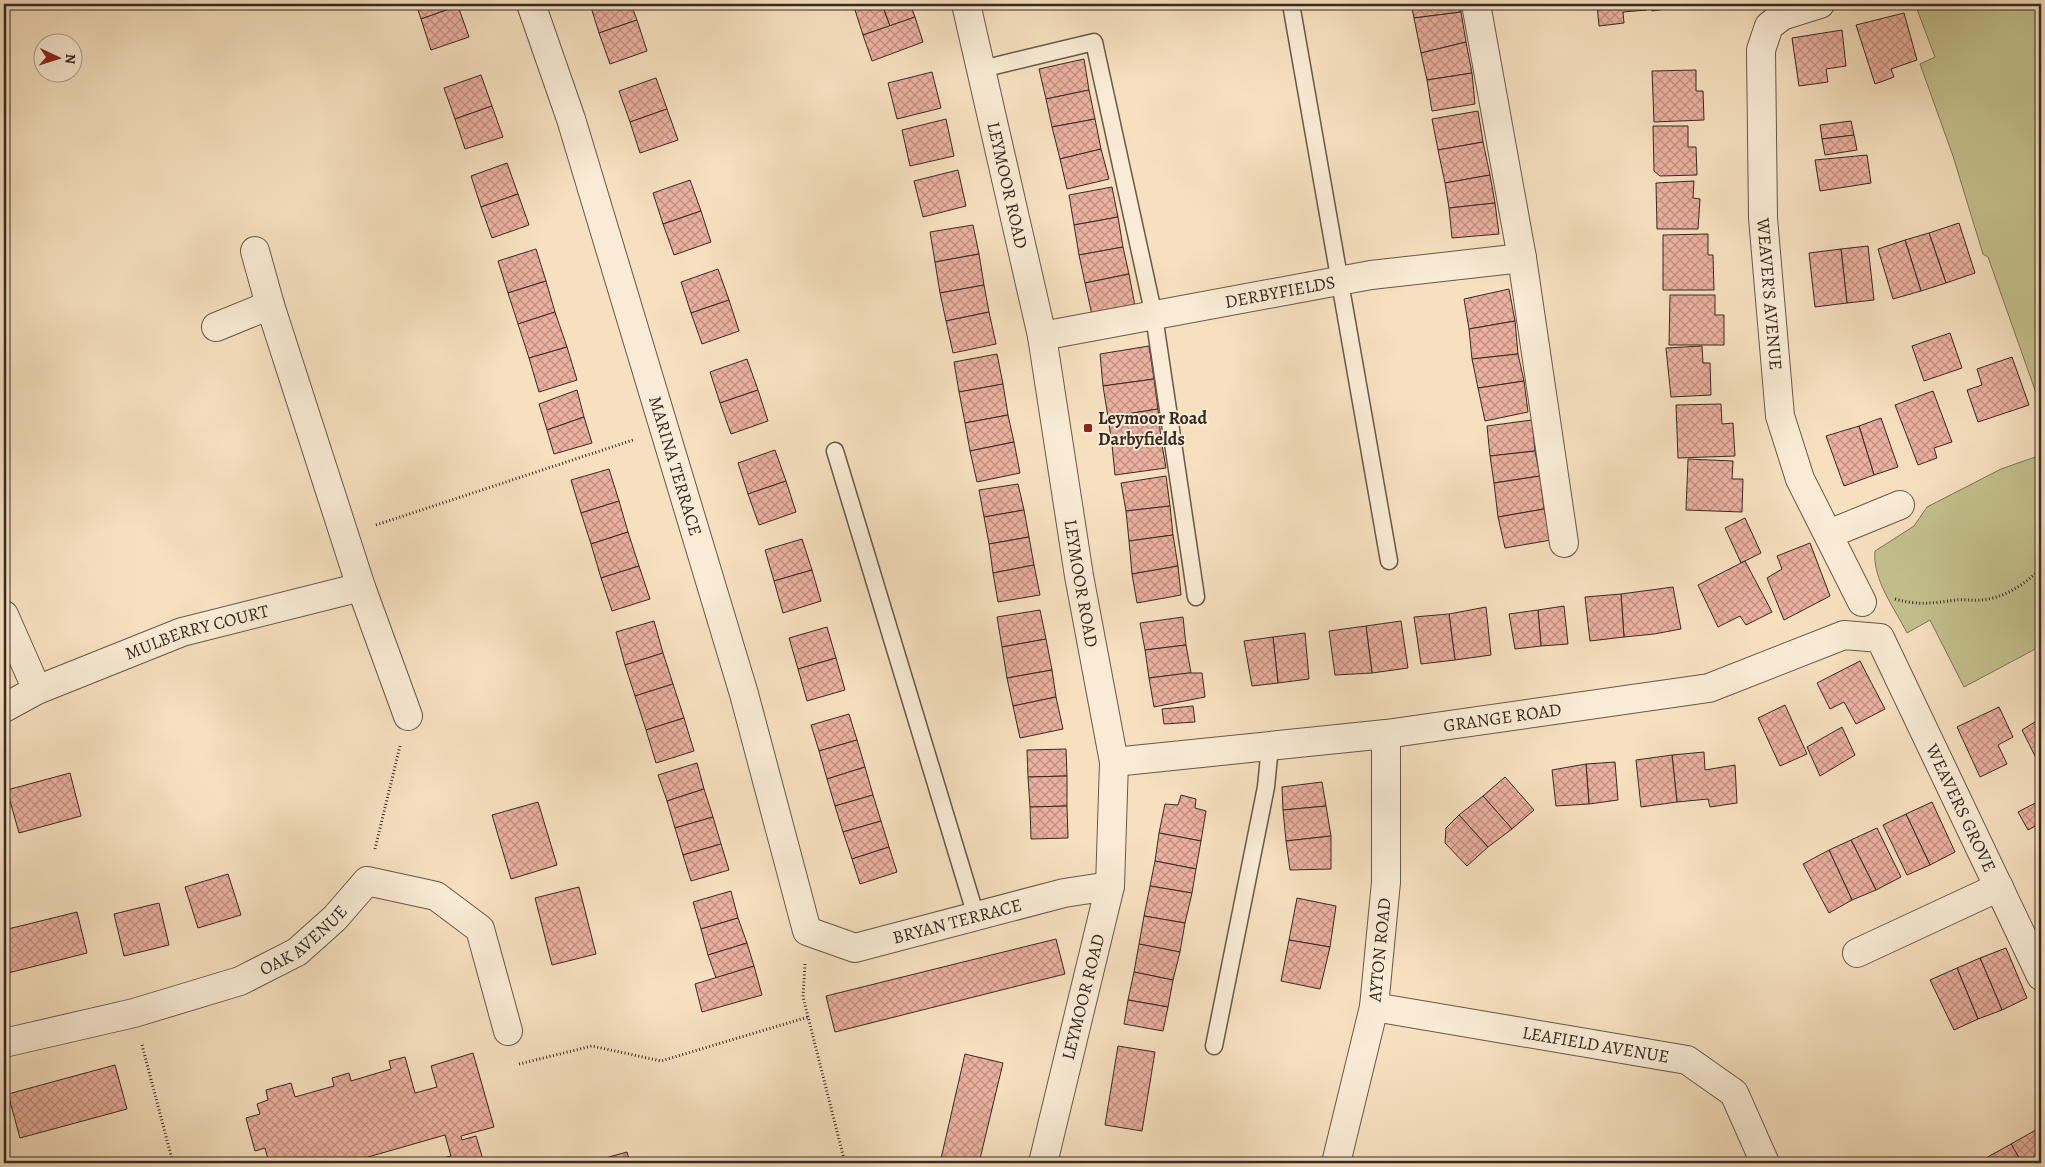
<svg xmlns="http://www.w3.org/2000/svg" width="2045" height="1167" font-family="Alegreya,serif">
<defs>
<pattern id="building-cross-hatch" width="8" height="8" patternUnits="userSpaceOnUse" patternTransform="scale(1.25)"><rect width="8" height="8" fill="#ebb09f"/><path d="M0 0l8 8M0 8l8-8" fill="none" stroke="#bf8f81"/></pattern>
</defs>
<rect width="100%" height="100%" fill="#f6e0bf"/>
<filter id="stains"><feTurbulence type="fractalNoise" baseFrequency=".004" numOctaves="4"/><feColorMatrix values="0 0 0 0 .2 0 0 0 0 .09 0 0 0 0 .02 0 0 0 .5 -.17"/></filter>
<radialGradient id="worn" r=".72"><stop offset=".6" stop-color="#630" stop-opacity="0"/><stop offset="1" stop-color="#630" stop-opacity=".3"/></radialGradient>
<g fill="#c3c08d" stroke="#7c7558">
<path d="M1915,4H2041V407L1988,257L1983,254L1953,156L1920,64L1935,57Z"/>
<path d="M2041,455V646L1964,687L1930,620L1907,633C1895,609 1872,579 1875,551L1914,526L1927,507L2001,469Z"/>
</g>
<g fill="url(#building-cross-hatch)" stroke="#362a23">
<path d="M416,4H457L458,6L421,19Z"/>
<path d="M590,4H631L637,20L599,33Z"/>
<path d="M873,4H882L890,26L863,35L855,10Z"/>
<path d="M882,4H910L915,17L890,26Z"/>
<path d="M1411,4H1460L1461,12L1414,18Z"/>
<path d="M1597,4H1646L1647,10L1623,12L1624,23L1599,26Z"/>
<path d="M1651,4H1680V7L1652,11Z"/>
<path d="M458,6L469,37L431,50L421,19Z"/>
<path d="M1461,12L1466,42L1421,53L1414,18Z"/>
<path d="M1904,13L1917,60L1891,69L1894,77L1875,84L1856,25Z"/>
<path d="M915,17L923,42L872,61L863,35Z"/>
<path d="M637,20L647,51L610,64L599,33Z"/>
<path d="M1842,30L1846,66L1826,69L1828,82L1799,86L1792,38Z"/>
<path d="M1466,42L1472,73L1427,80L1421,53Z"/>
<path d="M1084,59L1089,90L1046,99L1039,69Z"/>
<path d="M1696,70V91H1703L1704,120L1654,122L1652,71Z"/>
<path d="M932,72L941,108L897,119L888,83Z"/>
<path d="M1472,73L1475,104L1432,111L1427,80Z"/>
<path d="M481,75L492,106L455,119L444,88Z"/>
<path d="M656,78L667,109L630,122L619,91Z"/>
<path d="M1089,90L1095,119L1052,127L1046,99Z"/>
<path d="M492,106L503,137L465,149L455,119Z"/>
<path d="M667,109L678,140L640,153L630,122Z"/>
<path d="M1478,111L1483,142L1438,150L1432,119Z"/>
<path d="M946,119L954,156L910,166L902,130Z"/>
<path d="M1095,119L1101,149L1060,159L1052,127Z"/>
<path d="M1851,121L1854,135L1822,139L1820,125Z"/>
<path d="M1653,126H1688V147H1696L1697,175L1660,176L1654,171Z"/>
<path d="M1854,135L1857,150L1825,155L1822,139Z"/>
<path d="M1483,142L1490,175L1445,183L1438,150Z"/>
<path d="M1101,149L1109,179L1067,189L1060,159Z"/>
<path d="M1867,155L1871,183L1820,191L1815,160Z"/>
<path d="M507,163L518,194L481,207L471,176Z"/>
<path d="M958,170L966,206L923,217L914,181Z"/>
<path d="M1490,175L1495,203L1449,208L1445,183Z"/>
<path d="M690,180L701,211L663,224L653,193Z"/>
<path d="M1694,181L1693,198L1700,199L1698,229H1657L1656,183Z"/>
<path d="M1112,187L1118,217L1074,225L1069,195Z"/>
<path d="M518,194L529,225L492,238L481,207Z"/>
<path d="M1495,203L1499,234L1452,238L1449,208Z"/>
<path d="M701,211L711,242L674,255L663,224Z"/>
<path d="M1118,217L1123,247L1079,255L1074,225Z"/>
<path d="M1959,223L1975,273L1946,283L1929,233Z"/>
<path d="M973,225L979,254L935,262L930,232Z"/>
<path d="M1929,233L1946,283L1921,291L1905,240Z"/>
<path d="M1708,234V255H1713L1714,290H1663V235Z"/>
<path d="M1905,240L1921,291L1893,299L1878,249Z"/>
<path d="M1868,246L1874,300L1847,303L1841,249Z"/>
<path d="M1123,247L1129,274L1085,283L1079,255Z"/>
<path d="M536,249L546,281L508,293L498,261Z"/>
<path d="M1841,249L1847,303L1815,307L1809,253Z"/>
<path d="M979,254L984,285L940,293L935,262Z"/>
<path d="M718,269L729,300L691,313L681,282Z"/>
<path d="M1129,274L1135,306L1092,315L1085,283Z"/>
<path d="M546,281L555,312L518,324L508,293Z"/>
<path d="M984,285L989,312L946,321L940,293Z"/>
<path d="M1509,289L1515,321L1469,329L1464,299Z"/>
<path d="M1670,295H1715V315H1724V345H1669Z"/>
<path d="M729,300L739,331L702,344L691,313Z"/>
<path d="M555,312L567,347L529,358L518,324Z"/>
<path d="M989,312L996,344L953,353L946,321Z"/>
<path d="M1515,321L1518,354L1472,359L1469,329Z"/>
<path d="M1950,333L1962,368L1924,381L1912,346Z"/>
<path d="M1149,346L1154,379L1103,386L1100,354Z"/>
<path d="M1702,346L1703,363H1710L1711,395L1671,397L1666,348Z"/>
<path d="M567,347L577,380L539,392L529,358Z"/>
<path d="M997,354L1003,384L959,392L954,362Z"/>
<path d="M1518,354L1524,381L1478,388L1472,359Z"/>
<path d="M2012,357L2029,405L1978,422L1967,390L1982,385L1977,369Z"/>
<path d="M747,359L758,390L720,403L710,372Z"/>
<path d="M1154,379L1158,409L1108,417L1103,386Z"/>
<path d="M1524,381L1528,412L1485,421L1478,388Z"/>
<path d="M1003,384L1008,415L965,423L959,392Z"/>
<path d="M577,390L584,417L547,430L539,404Z"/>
<path d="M758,390L768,421L731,434L720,403Z"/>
<path d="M1933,391L1952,442L1934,448L1937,458L1918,465L1895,405Z"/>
<path d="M1721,404L1722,424L1733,423L1735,456L1678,458L1676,405Z"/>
<path d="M1158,409L1161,439L1112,445L1108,417Z"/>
<path d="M1008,415L1014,442L970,451L965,423Z"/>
<path d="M584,417L592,443L554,454L547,430Z"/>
<path d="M1881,418L1898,467L1874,475L1859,426Z"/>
<path d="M1532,420L1535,451L1490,456L1487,426Z"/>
<path d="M1859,426L1874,475L1844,486L1826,436Z"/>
<path d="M1161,439L1166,468L1115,475L1112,445Z"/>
<path d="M1014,442L1020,473L977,482L970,451Z"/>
<path d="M775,450L786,481L748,494L738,463Z"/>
<path d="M1535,451L1540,476L1494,483L1490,456Z"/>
<path d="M1688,459L1733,461L1732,479H1743L1742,512L1686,510Z"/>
<path d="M609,469L619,501L581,513L571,480Z"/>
<path d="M1166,476L1170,506L1126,511L1121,483Z"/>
<path d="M1540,476L1544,509L1498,517L1494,483Z"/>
<path d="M786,481L796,512L759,525L748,494Z"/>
<path d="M1018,484L1024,510L984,517L979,490Z"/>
<path d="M619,501L628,532L591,544L581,513Z"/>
<path d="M1170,506L1173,535L1129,541L1126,511Z"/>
<path d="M1544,509L1551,540L1505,548L1498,517Z"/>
<path d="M1024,510L1029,537L989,544L984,517Z"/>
<path d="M1745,518L1761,553L1741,563L1725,528Z"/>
<path d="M628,532L639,566L601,578L591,544Z"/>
<path d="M1173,535L1178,566L1132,574L1129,541Z"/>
<path d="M1029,537L1034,565L993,573L989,544Z"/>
<path d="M802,539L812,570L774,581L765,550Z"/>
<path d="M1810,543L1830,596L1784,620L1767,578L1782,569L1777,556Z"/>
<path d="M1745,561L1772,612L1746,625L1740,616L1718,627L1698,585Z"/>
<path d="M1034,565L1040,595L998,602L993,573Z"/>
<path d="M639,566L650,599L612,611L601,578Z"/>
<path d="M1178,566L1181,595L1137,603L1132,574Z"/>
<path d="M812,570L821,601L783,613L774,581Z"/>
<path d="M1673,587L1681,629L1654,634L1624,637L1621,594Z"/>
<path d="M1621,594L1624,637L1590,641L1585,597Z"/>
<path d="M1564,606L1568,644L1541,646L1538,610Z"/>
<path d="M1486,607L1491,655L1455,660L1449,614Z"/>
<path d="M1040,610L1046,639L1002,647L997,617Z"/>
<path d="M1538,610L1541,646L1515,649L1509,614Z"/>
<path d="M1449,614L1455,660L1421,664L1414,617Z"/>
<path d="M1183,617L1186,645L1145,650L1140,623Z"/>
<path d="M654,621L663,653L625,665L616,632Z"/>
<path d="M1401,621L1408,668L1372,673L1366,626Z"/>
<path d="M1366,626L1372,673L1335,675L1329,631Z"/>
<path d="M827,627L836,658L798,669L789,638Z"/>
<path d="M1305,633L1309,679L1278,683L1273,637Z"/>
<path d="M1273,637L1278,683L1252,686L1244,641Z"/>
<path d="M1046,639L1052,670L1007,678L1002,647Z"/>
<path d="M1186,645L1191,673L1149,678L1145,650Z"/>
<path d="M663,653L673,684L635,696L625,665Z"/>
<path d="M836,658L845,690L807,701L798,669Z"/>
<path d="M1860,661L1885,709L1856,724L1844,702L1830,709L1817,683Z"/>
<path d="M1052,670L1056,697L1013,706L1007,678Z"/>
<path d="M1188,673H1202L1205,697L1154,707L1149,678Z"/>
<path d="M673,684L684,718L646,730L635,696Z"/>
<path d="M1056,697L1063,729L1020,738L1013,706Z"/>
<path d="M1785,705L1807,754L1780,766L1758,718Z"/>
<path d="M1193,706L1195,722L1164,724L1162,709Z"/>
<path d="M1999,707L2013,737L1998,745L2007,764L1980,777L1957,727Z"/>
<path d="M849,714L857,740L819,751L811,725Z"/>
<path d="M2041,714V768L2022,730L2038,720L2036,716Z"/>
<path d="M684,718L694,751L656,763L646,730Z"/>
<path d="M1842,727L1855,755L1820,776L1807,747Z"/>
<path d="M857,740L865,767L827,779L819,751Z"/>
<path d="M1066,749L1067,776L1028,777L1027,750Z"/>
<path d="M1704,752L1705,770L1735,765L1737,803L1710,807L1708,799L1677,802L1672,755Z"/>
<path d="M1672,755L1677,802L1641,807L1636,760Z"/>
<path d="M1615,762L1618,800L1589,804L1586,764Z"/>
<path d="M697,763L704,789L667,801L658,775Z"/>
<path d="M1586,764L1589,804L1556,806L1552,770Z"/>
<path d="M865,767L873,795L835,806L827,779Z"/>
<path d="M70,773L81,816L19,833L7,790Z"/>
<path d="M1067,776V806L1030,807L1028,777Z"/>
<path d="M1505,777L1534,810L1512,829L1483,796Z"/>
<path d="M1322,782L1326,806L1283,810L1282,787Z"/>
<path d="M704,789L713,817L675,828L667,801Z"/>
<path d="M873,795L881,821L843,832L835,806Z"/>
<path d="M1181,795L1196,799L1195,808L1206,811L1201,841L1159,833L1165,804L1178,805Z"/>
<path d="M1483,796L1512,829L1488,847L1459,815Z"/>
<path d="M2041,800V823L2028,830L2018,812Z"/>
<path d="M538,802L557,865L511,879L492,815Z"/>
<path d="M1932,802L1955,852L1930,865L1906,814Z"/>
<path d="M1067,806L1068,838L1031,839L1030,807Z"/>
<path d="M1326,806L1331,836L1286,841L1283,810Z"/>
<path d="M1906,814L1930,865L1907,875L1883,825Z"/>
<path d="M1459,815L1488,847L1467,866L1445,843L1446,828Z"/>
<path d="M713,817L721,844L683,855L675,828Z"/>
<path d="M881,821L889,847L852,859L843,832Z"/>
<path d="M1877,828L1901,877L1876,890L1851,840Z"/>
<path d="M1159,833L1201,841L1196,869L1155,861Z"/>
<path d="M1331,836V869L1290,870L1286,841Z"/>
<path d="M1851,840L1876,890L1852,900L1829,850Z"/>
<path d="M721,844L729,870L691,881L683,855Z"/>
<path d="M889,847L897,872L860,884L852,859Z"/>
<path d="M1829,850L1852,900L1829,913L1803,864Z"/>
<path d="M1155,861L1196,869L1192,893L1150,886Z"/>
<path d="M228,874L241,915L198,928L185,887Z"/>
<path d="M1150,886L1192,893L1185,923L1144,916Z"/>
<path d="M579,887L596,954L552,965L535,898Z"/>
<path d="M731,891L738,918L701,929L693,902Z"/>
<path d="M1297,898L1336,906L1330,947L1289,940Z"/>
<path d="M159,903L169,945L124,956L114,914Z"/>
<path d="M77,912L87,953L4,974V930Z"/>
<path d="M1144,916L1185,923L1180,952L1139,944Z"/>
<path d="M738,918L747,943L708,955L701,929Z"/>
<path d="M1056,939L1065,974L835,1032L826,996Z"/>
<path d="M1289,940L1330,947L1320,989L1281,981Z"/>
<path d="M747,943L754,966L716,978L708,955Z"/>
<path d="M1139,944L1180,952L1173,980L1134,972Z"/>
<path d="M2006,948L2027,998L2002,1010L1980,958Z"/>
<path d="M1980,958L2002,1010L1978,1019L1957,968Z"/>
<path d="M754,966L762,995L702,1012L695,984Z"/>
<path d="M1957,968L1978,1019L1954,1030L1930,980Z"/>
<path d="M1134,972L1173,980L1168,1007L1128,1000Z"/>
<path d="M1128,1000L1168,1007L1163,1031L1124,1024Z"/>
<path d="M1118,1046L1155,1052L1142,1131L1105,1125Z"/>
<path d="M473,1053L494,1127L461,1136L462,1140L476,1136L484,1163H436L435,1160L451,1156L445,1135L347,1163H269L265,1148L255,1151L246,1118L260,1114L257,1104L268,1100L266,1090L291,1083L295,1097L334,1086L332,1078L349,1073L351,1081L391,1069L389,1061L405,1057L415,1093L437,1087L431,1066Z"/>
<path d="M965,1054L1003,1063L979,1163H940Z"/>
<path d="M115,1065L127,1109L20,1138L8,1094Z"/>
<path d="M2041,1127V1163H2022L2011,1144Z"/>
<path d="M2011,1144L2022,1163H1977Z"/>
<path d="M627,1152L630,1163H587Z"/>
</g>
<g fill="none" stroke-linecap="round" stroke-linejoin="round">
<g stroke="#66584a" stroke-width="19">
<g id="service">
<path d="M1291,4L1389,561"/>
<path d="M982,69L1094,42L1154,316L1196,597"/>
<path d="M835,451L976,916"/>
<path d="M1214,1046L1266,787L1270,746"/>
</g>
</g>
<g stroke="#66584a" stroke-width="30">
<g id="minor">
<path id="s1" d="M531,4L571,119L744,694L807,931L855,948L1064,893L1110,886"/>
<path d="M1476,4L1522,258L1564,543"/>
<path id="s2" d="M1820,4L1782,16L1769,26L1761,50L1763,218L1780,416L1800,479L1862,602"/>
<path d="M216,327L270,305"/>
<path id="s3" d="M1042,336L1371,275L1522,258"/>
<path d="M1829,534L1900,505"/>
<path d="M361,587L408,716"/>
<path d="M4,615L37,690"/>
<path id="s4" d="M4,708L37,690L182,632L361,587L270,305L255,251"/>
<path id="s5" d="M1114,762L1386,734L1709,688L1844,635L1880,638L2041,976"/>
<path d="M1857,953L1999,887"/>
<path id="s6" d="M1374,1007L1687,1060L1734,1093L1765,1163"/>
<path id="s7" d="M4,1043L134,1013L240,981L297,952L335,918L367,881L436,896L480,929L508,1031"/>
<path id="s8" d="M1336,1163L1374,1007L1386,882V734"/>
</g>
</g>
<g stroke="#66584a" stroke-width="30">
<g id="tertiary">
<path id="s9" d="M966,4L1042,336L1079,576L1114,762L1110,886L1043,1163"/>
</g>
</g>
<g stroke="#362a23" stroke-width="3" stroke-dasharray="1 2.5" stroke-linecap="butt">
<path d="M376,525L633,440"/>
<path d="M1895,599C1920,606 1932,603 1956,600C1964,599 1972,601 1980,600C2004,599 2024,584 2041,569"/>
<path d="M375,849L400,746"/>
<path d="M805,964L803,997L845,1163"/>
<path d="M142,1045L173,1163"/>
<path d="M519,1064L592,1046L661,1061L808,1017"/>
</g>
<use href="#service" stroke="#f9ebd5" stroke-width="16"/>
<use href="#minor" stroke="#f9ebd5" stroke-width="28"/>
<use href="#tertiary" stroke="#f9ebd5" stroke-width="28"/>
</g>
<rect fill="#8f2418" stroke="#f9ebd5" stroke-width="2" x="1083" y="423" width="10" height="10" rx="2.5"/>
<g text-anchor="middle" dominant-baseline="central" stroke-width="4" stroke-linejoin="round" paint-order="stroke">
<g font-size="18" fill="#362a23" stroke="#f9ebd5">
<text stroke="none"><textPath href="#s9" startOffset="186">LEYMOOR ROAD</textPath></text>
<text stroke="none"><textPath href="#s3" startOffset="242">DERBYFIELDS</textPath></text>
<text stroke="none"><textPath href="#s2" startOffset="326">WEAVER'S AVENUE</textPath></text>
<text stroke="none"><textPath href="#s1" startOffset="484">MARINA TERRACE</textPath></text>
<text stroke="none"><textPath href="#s9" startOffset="591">LEYMOOR ROAD</textPath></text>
<text stroke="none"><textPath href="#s4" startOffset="208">MULBERRY COURT</textPath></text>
<text stroke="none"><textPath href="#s5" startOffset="391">GRANGE ROAD</textPath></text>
<text stroke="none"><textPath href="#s5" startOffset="969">WEAVERS GROVE</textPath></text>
<text stroke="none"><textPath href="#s1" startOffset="1124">BRYAN TERRACE</textPath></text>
<text stroke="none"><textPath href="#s7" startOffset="320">OAK AVENUE</textPath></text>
<text stroke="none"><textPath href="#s8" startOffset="218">AYTON ROAD</textPath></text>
<text transform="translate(1083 997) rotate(-76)">LEYMOOR ROAD</text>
<text stroke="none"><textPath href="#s6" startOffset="225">LEAFIELD AVENUE</textPath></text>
</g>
<g font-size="18" font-weight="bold" fill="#362a23" stroke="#f9ebd5" text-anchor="start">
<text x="1098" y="418">Leymoor Road<tspan x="1098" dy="21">Darbyfields</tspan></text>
</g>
</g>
<rect width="2045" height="1167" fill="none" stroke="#f6e0bf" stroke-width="20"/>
<rect x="5" y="5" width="2035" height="1157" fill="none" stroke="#362a23" stroke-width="2.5"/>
<rect x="10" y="10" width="2025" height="1147" fill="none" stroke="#362a23"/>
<g transform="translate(58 58) rotate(94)"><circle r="24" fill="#f9ebd5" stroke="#ab9e8e"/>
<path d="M0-4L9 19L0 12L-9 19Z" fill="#8f2418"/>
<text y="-8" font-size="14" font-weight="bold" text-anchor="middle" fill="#362a23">N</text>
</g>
<rect width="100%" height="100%" filter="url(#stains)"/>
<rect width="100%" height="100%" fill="url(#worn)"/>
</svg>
